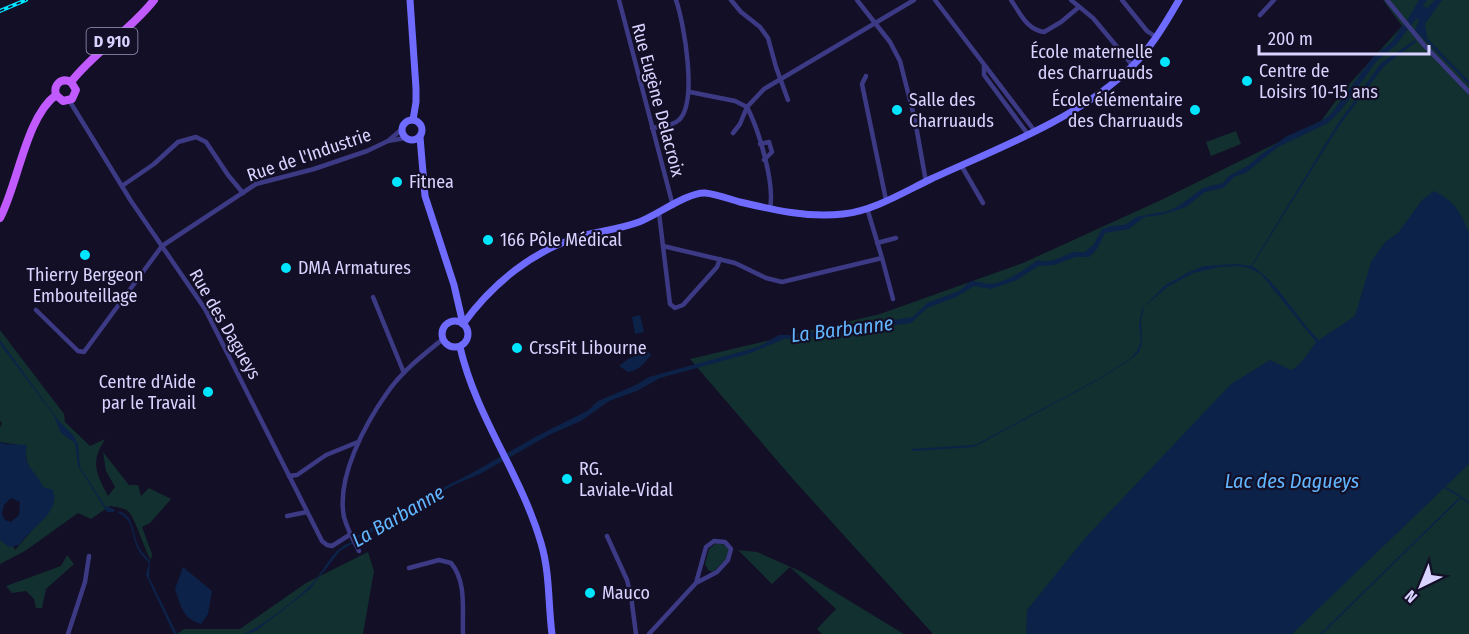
<svg xmlns="http://www.w3.org/2000/svg" width="1469" height="634" font-family="'Fira Sans Condensed',sans-serif">
<rect width="100%" height="100%" fill="#130f26"/>
<g fill="#12302f">
<path d="M1383,0H1469V634H933L792,478L690,359L880,314L1023,263L1161,200L1321,121L1343,91L1402,26Z"/>
<path d="M1236,131L1241,144L1211,156L1206,142Z"/>
<path d="M0,330L64,414L65,422L90,446L105,439C90,463 96,473 108,496L115,487L106,471L103,452L129,485H138L141,496L149,488L171,499L150,523L142,527L152,554L151,560C144,549 135,517 128,511C124,508 116,507 110,506L91,519L78,513L25,551L0,564V534L8,536L15,550L47,513L29,476L25,446L0,442V427L2,423L0,421Z"/>
<path d="M716,543L726,545L729,550L727,558L713,572L708,570L705,564L709,549Z"/>
<path d="M738,550L757,552L802,572L904,634H822L817,629L836,609L790,567L772,584Z"/>
<path d="M368,552L374,571L363,634H177L184,629H240L306,583Z"/>
<path d="M67,555L74,564L46,589L42,608H36L34,599L26,591L12,593L6,586L61,566Z"/>
</g>
<g fill="#0c2248" fill-rule="evenodd">
<path d="M1419,0H1427L1423,6L1427,8L1435,0H1442L1425,24L1427,38L1469,81V85L1415,30L1419,19H1416L1411,26L1407,20Z"/>
<path d="M1403,24L1408,29L1397,44L1376,62L1342,109L1328,123L1278,147L1247,172L1234,177L1223,188L1205,192L1186,207L1161,215L1144,217L1129,229L1105,233L1097,249L1089,257H1075L1054,265L1038,266L1017,280L991,289L974,286L956,297L927,308L911,323L798,339H784L748,354L660,378L637,391L609,401L581,421L549,435L480,474L456,484L399,514L368,535L355,539V537L413,503L472,473L539,435L587,411L598,401L636,385L649,377L758,347L779,335H795L913,317L927,303L959,291L971,281C978,281 984,284 990,284C1006,283 1025,269 1038,260C1051,264 1060,257 1071,253C1075,251 1081,253 1085,252L1094,244L1102,229L1111,226L1125,225L1136,217L1168,211L1180,205L1203,188L1223,183L1229,176L1249,165L1259,156L1287,136L1321,121L1330,115L1373,57L1392,42Z"/>
<path d="M1415,40L1416,42L1384,66L1339,126L1252,266C1280,284 1295,317 1319,340L1355,316L1371,262L1385,242L1398,233L1422,200L1434,191C1455,201 1460,212 1469,232V464L1292,634H1026L1027,610L1085,538L1231,384L1270,360L1291,370C1302,365 1309,351 1316,342L1261,274L1249,268L1236,266L1220,267L1193,273L1167,287L1144,307L1141,320L1142,343L1139,352L1130,360L1098,380L974,447L912,451V449L975,445L1098,379L1130,359L1137,351L1141,341L1139,325L1142,309L1164,286L1189,272L1204,266L1237,264L1251,266L1337,125L1381,63Z"/>
<path d="M640,315L644,332L635,334L632,317Z"/>
<path d="M0,340L59,421L73,435L78,444L80,467L105,506L114,509V512H107L78,466L75,443L61,433L53,414L0,344Z"/>
<path d="M647,351L651,355C644,363 639,371 628,372L619,366L628,359Z"/>
<path d="M0,442L5,444L27,445C22,467 36,470 43,487L53,490C61,513 31,527 19,545L9,547L0,540ZM11,498L20,502L19,515L11,522L5,520L2,514L4,505Z"/>
<path d="M119,511C136,517 132,536 140,549C143,554 147,557 150,561L149,577L177,634H174L146,575L149,563C146,559 141,555 139,551C131,538 135,519 118,513Z"/>
<path d="M352,542V544L340,551L310,589L256,631L244,634C264,625 297,599 313,583C325,570 333,547 352,542Z"/>
<path d="M183,567L212,591L208,614L201,624C182,618 181,606 175,589Z"/>
</g>
<g fill="none" stroke-linecap="round" stroke-linejoin="round">
<g stroke="#0c2248" stroke-width="1.5">
<path d="M1444,487L1460,496"/>
<path d="M1321,634L1461,497L1469,503"/>
</g>
<g stroke="#3d3a85" stroke-width="4.5">
<path d="M619,0L673,206"/>
<path d="M731,0L741,12L760,27L768,38L776,67L788,100"/>
<path d="M857,0L890,42L900,61L915,120L926,182"/>
<path d="M935,0L1034,130"/>
<path d="M1011,0C1020,13 1027,30 1044,32L1061,22L1079,7"/>
<path d="M1071,0L1093,18L1133,66"/>
<path d="M1122,0L1147,31L1156,37"/>
<path d="M1387,0L1424,45L1469,92"/>
<path d="M1260,15L1274,0"/>
<path d="M984,66V75L1027,133"/>
<path d="M866,76L862,84L886,200"/>
<path d="M690,92L735,101L747,107C759,130 775,184 770,208"/>
<path d="M69,100L131,201L205,309L322,541L327,545L332,546L351,534"/>
<path d="M652,128C661,126 673,126 679,120C698,102 684,23 676,0"/>
<path d="M733,133L740,124L747,107L764,89L914,0"/>
<path d="M388,141L405,138"/>
<path d="M760,144L769,142L772,152L764,160"/>
<path d="M961,165L983,203"/>
<path d="M122,186L154,164L178,142L196,137L206,142L228,175L243,193"/>
<path d="M659,213L670,304L675,308L683,305L717,267L720,259"/>
<path d="M877,243L896,238"/>
<path d="M663,246L735,263L766,278L782,282L882,258L867,208"/>
<path d="M882,258L893,299"/>
<path d="M373,297L404,373"/>
<path d="M36,310L78,351L84,352L162,246L256,184L314,169L367,151L388,141L402,129"/>
<path d="M289,476L297,475L326,455L358,442"/>
<path d="M287,516L307,512"/>
<path d="M607,536L627,580L631,596L636,634"/>
<path d="M359,551C353,540 347,528 344,517C336,478 365,424 387,393C401,372 423,355 443,339"/>
<path d="M409,568L439,560L451,563C467,582 462,610 463,634"/>
<path d="M68,634L85,582L89,556"/>
<path d="M649,634L696,583L717,572L728,560L731,549L725,542L714,541L706,547L696,583"/>
</g>
<g stroke="#6f6bff" stroke-width="7">
<path d="M410,0L416,88V102L413,120"/>
<circle cx="412" cy="130" r="10"/>
<path d="M420,137L425,196L454,285L463,324"/>
<circle cx="455" cy="334" r="13"/>
<path d="M463,324C492,284 533,250 582,236C600,231 620,229 639,222C657,215 688,192 705,193C716,194 729,199 740,202C774,210 808,218 843,214C873,211 904,192 931,179C996,149 1072,121 1125,73C1148,53 1164,26 1179,0"/>
<path d="M460,347C476,417 521,474 541,543C550,573 548,603 552,634"/>
</g>
<g stroke="#c25bff" stroke-width="8">
<path d="M71,82C95,51 130,31 154,0"/>
<path d="M56,95L63,101L72,99L76,90L71,82"/>
<path d="M56,95C53,85 61,77 71,82"/>
<path d="M0,218C18,184 26,117 56,95"/>
</g>
<g stroke="#00e5ff" stroke-width="4">
<path id="rail" d="M0,11L26,0"/>
</g>
<use href="#rail" stroke="#130f26" stroke-width="1.5" stroke-dasharray="4.5" stroke-linecap="butt"/>
</g>
<g fill="#00e5ff" stroke="#130f26" stroke-width="2">
<circle cx="1165" cy="62" r="6"/>
<circle cx="1247" cy="81" r="6"/>
<circle cx="897" cy="110" r="6"/>
<circle cx="1195" cy="110" r="6"/>
<circle cx="397" cy="182" r="6"/>
<circle cx="488" cy="240" r="6"/>
<circle cx="85" cy="255" r="6"/>
<circle cx="286" cy="268" r="6"/>
<circle cx="517" cy="348" r="6"/>
<circle cx="208" cy="392" r="6"/>
<circle cx="567" cy="479" r="6"/>
<circle cx="590" cy="593" r="6"/>
</g>
<g text-anchor="middle" dominant-baseline="central" stroke-width="4.5" stroke-linejoin="round" paint-order="stroke">
<rect fill="#130f26" stroke="#9e99be" stroke-width="1.5" x="86.5" y="28" width="51" height="26" rx="4.5"/>
<g font-size="16" font-weight="bold" fill="#d9d4ff">
<text x="112" y="41">D 910</text>
</g>
<g font-size="18" fill="#d9d4ff" stroke="#130f26" text-anchor="start">
<text x="1153" y="52" text-anchor="end">École maternelle<tspan x="1153" dy="21">des Charruauds</tspan></text>
<text x="1259" y="71">Centre de<tspan x="1259" dy="21">Loisirs 10-15 ans</tspan></text>
<text x="909" y="100">Salle des<tspan x="909" dy="21">Charruauds</tspan></text>
<text x="1183" y="100" text-anchor="end">École élémentaire<tspan x="1183" dy="21">des Charruauds</tspan></text>
<text x="409" y="182">Fitnea</text>
<text x="500" y="240">166 Pôle Médical</text>
<text x="298" y="268">DMA Armatures</text>
<text x="85" y="275" text-anchor="middle">Thierry Bergeon<tspan x="85" dy="21">Embouteillage</tspan></text>
<text x="529" y="348">CrssFit Libourne</text>
<text x="196" y="382" text-anchor="end">Centre d'Aide<tspan x="196" dy="21">par le Travail</tspan></text>
<text x="579" y="469">RG.<tspan x="579" dy="21">Laviale-Vidal</tspan></text>
<text x="602" y="593">Mauco</text>
</g>
<g font-size="18" fill="#d9d4ff" stroke="#130f26">
<text transform="translate(658 100) rotate(75)">Rue Eugène Delacroix</text>
<text transform="translate(309 155) rotate(-19)">Rue de l'Industrie</text>
<text transform="translate(225 324) rotate(60)">Rue des Dagueys</text>
</g>
<g font-size="20" font-style="italic" fill="#62b6ff" stroke="#130f26">
<text transform="translate(842 329) rotate(-7)">La Barbanne</text>
<text x="1292" y="481">Lac des Dagueys</text>
<text transform="translate(398 516) rotate(-30)">La Barbanne</text>
</g>
</g>
<g transform="translate(1421 586) rotate(223)" stroke="#130f26" stroke-width="4.5" paint-order="stroke">
<path d="M0-4.5L10 22L0 15L-10 22Z" fill="#d9d4ff"/>
<text y="-9" font-size="16" font-weight="bold" text-anchor="middle" fill="#d9d4ff">N</text>
</g>
<path d="M1259 45v9h170v-9" fill="none" stroke="#d9d4ff" stroke-width="3"/>
<text x="1268" y="45" font-size="18" fill="#d9d4ff" stroke="#130f26" stroke-width="4.5" paint-order="stroke">200 m</text>
</svg>
